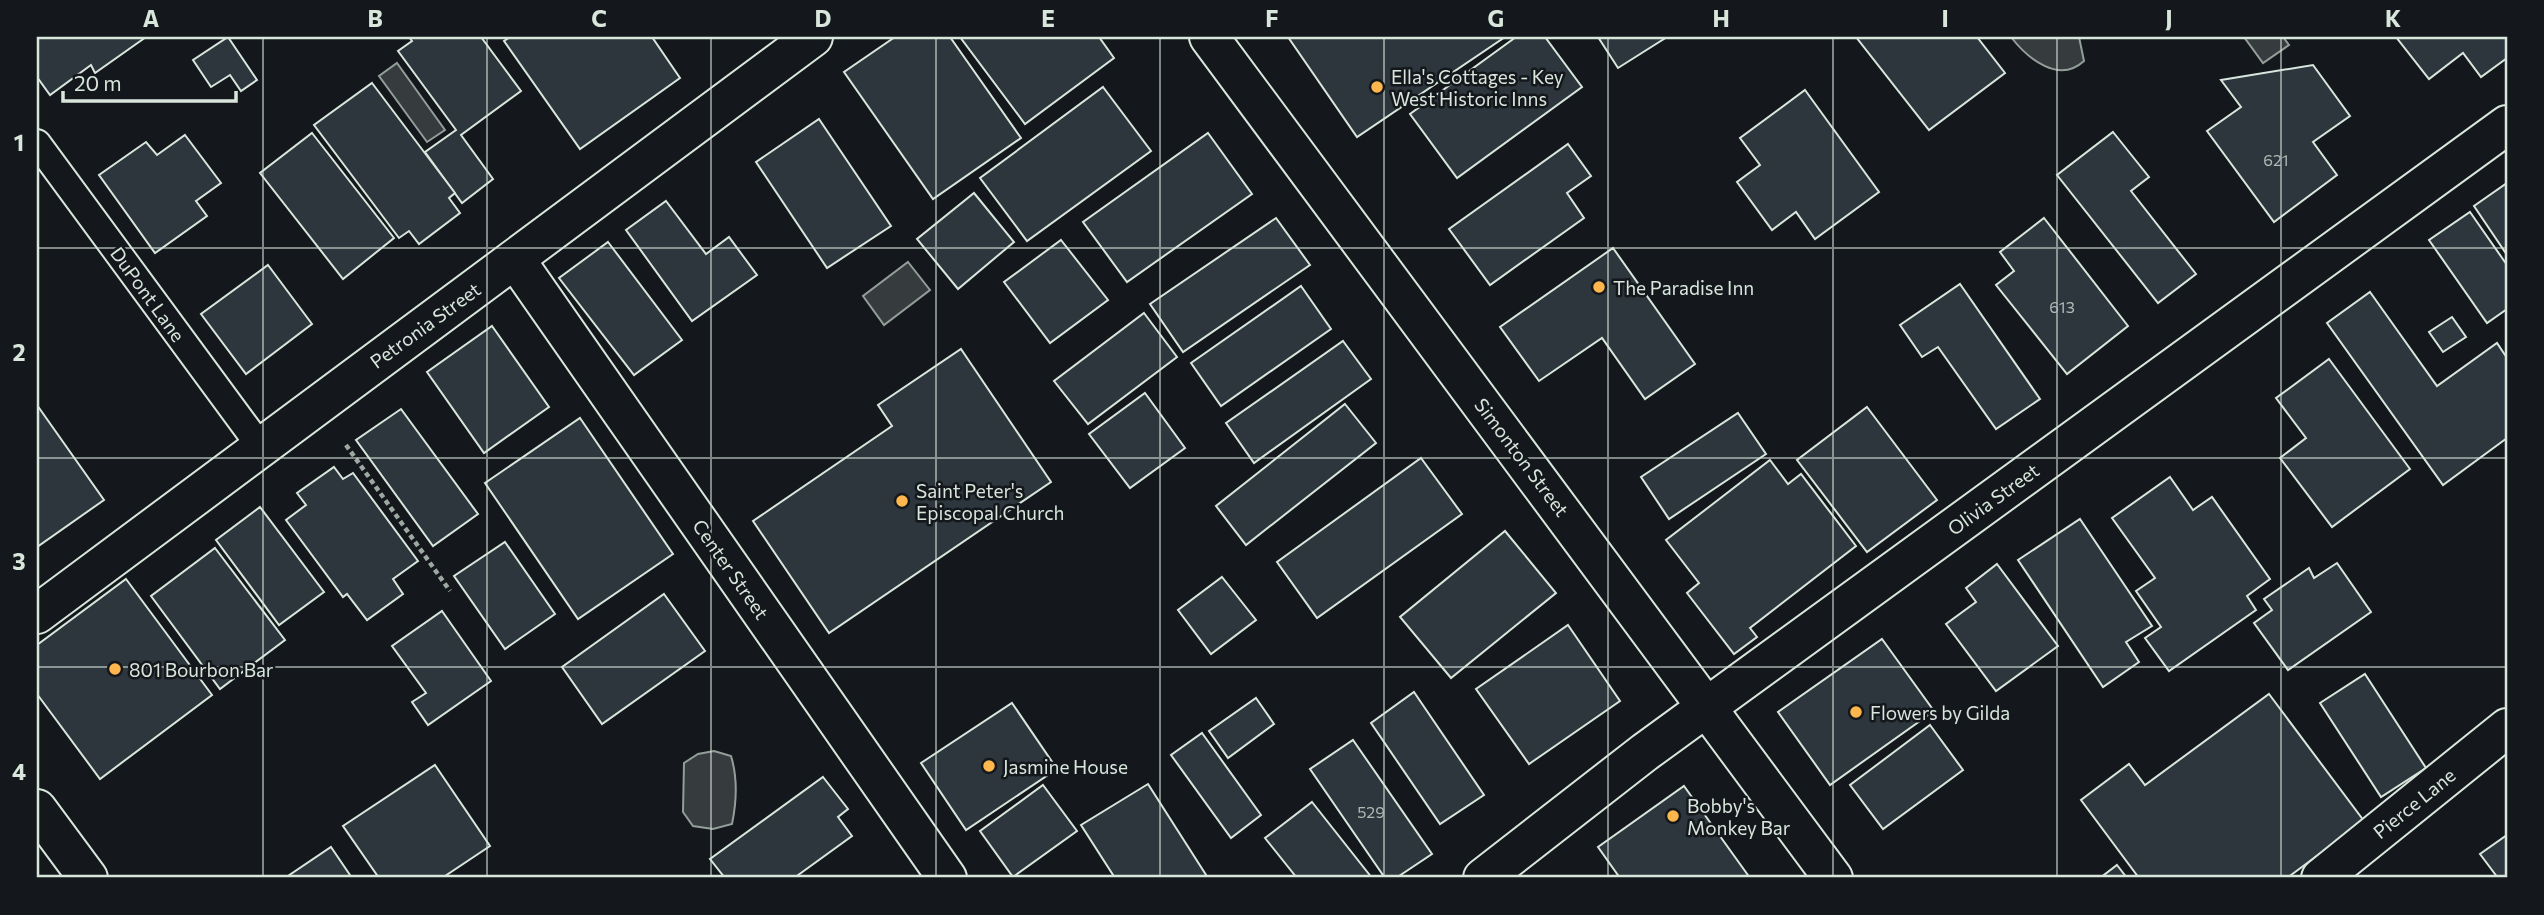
<svg xmlns="http://www.w3.org/2000/svg" width="2544" height="915" font-family="Commissioner,sans-serif">
<rect width="100%" height="100%" fill="#14181c"/>
<g fill="#363b3e" stroke="#939e99" stroke-width="2">
<path d="M2011,37H2079L2084,61C2059,84 2028,59 2011,37Z"/>
<path d="M2244,37H2283L2289,45L2263,63Z"/>
<path d="M397,63L445,130L427,142L379,76Z"/>
<path d="M908,262L930,290L884,325L863,296Z"/>
<path d="M714,751L731,756C738,779 737,800 732,824L713,829L693,826L683,812L684,763L698,754Z"/>
</g>
<g fill="#2c363c" stroke="#d8e6dc" stroke-width="2">
<path d="M37,37H146L95,73L91,65L50,95L37,77Z"/>
<path d="M228,37L257,80L241,91L230,75L211,87L193,60Z"/>
<path d="M409,37H481L521,91L461,135L493,179L462,203L425,152L456,130L398,51L412,41Z"/>
<path d="M510,37H652L680,78L580,149L504,41Z"/>
<path d="M895,37H950L1021,138L933,199L844,72Z"/>
<path d="M960,37H1099L1114,58L1025,124Z"/>
<path d="M1288,37H1505L1357,137Z"/>
<path d="M1516,37H1545L1582,87L1457,178L1410,114Z"/>
<path d="M1598,37H1667L1618,68Z"/>
<path d="M1856,37H1977L2005,73L1929,130Z"/>
<path d="M2396,37H2507V58L2481,77L2463,53L2429,79Z"/>
<path d="M2313,65L2350,116L2313,142L2337,175L2274,222L2207,131L2241,107L2221,80Z"/>
<path d="M372,83L455,193L449,198L460,213L419,244L409,231L399,238L314,125Z"/>
<path d="M1103,87L1151,151L1027,241L980,178Z"/>
<path d="M1805,90L1879,192L1815,239L1796,212L1772,230L1737,182L1760,165L1740,138Z"/>
<path d="M819,119L891,226L827,268L756,162Z"/>
<path d="M2113,132L2149,177L2131,191L2196,274L2158,303L2057,175Z"/>
<path d="M312,133L394,238L343,279L260,173Z"/>
<path d="M1208,133L1252,194L1127,282L1083,222Z"/>
<path d="M185,135L221,183L196,201L207,216L155,253L99,175L146,142L157,155Z"/>
<path d="M1568,144L1591,176L1567,193L1584,218L1490,285L1449,229Z"/>
<path d="M2507,183V255L2474,206Z"/>
<path d="M974,193L1014,242L958,289L917,239Z"/>
<path d="M666,201L706,254L729,237L757,275L692,321L626,230Z"/>
<path d="M2470,212L2507,265V309L2487,323L2429,240Z"/>
<path d="M1276,218L1310,265L1183,352L1150,304Z"/>
<path d="M2044,218L2128,326L2067,374L1996,285L2014,271L2000,252Z"/>
<path d="M1061,240L1108,300L1050,343L1004,282Z"/>
<path d="M608,242L682,340L634,375L559,278Z"/>
<path d="M1613,248L1695,364L1645,399L1602,338L1539,381L1500,327Z"/>
<path d="M268,265L312,324L246,374L201,314Z"/>
<path d="M1960,284L2040,399L1996,429L1938,347L1922,357L1900,325Z"/>
<path d="M1301,286L1331,329L1221,406L1191,363Z"/>
<path d="M2370,292L2437,386L2497,343L2507,358V438L2443,485L2327,323Z"/>
<path d="M1144,313L1177,357L1088,424L1054,381Z"/>
<path d="M2452,317L2466,337L2443,352L2429,332Z"/>
<path d="M492,326L549,407L484,453L427,372Z"/>
<path d="M1343,341L1371,379L1254,463L1226,423Z"/>
<path d="M961,349L1051,482L829,633L753,521L892,426L878,405Z"/>
<path d="M2329,359L2410,469L2332,527L2280,458L2306,438L2276,398Z"/>
<path d="M1145,393L1185,448L1130,488L1089,434Z"/>
<path d="M1345,404L1376,443L1246,545L1216,506Z"/>
<path d="M37,405L104,500L37,547Z"/>
<path d="M1867,407L1937,500L1867,552L1797,460Z"/>
<path d="M401,409L478,514L433,546L356,440Z"/>
<path d="M1738,413L1766,454L1669,519L1641,477Z"/>
<path d="M580,418L673,554L578,619L485,483Z"/>
<path d="M1421,458L1462,514L1317,618L1277,562Z"/>
<path d="M1770,460L1788,484L1801,474L1856,546L1750,628L1757,637L1734,654L1687,593L1699,583L1666,540Z"/>
<path d="M334,467L343,479L353,473L418,561L393,579L403,594L367,620L347,594L343,597L286,520L306,505L297,493Z"/>
<path d="M2170,477L2193,510L2212,497L2270,579L2247,596L2256,610L2169,671L2145,638L2161,627L2136,591L2155,578L2112,518Z"/>
<path d="M260,507L324,592L279,625L216,540Z"/>
<path d="M2080,519L2152,626L2126,642L2139,662L2103,687L2018,560Z"/>
<path d="M1505,531L1556,593L1451,678L1400,617Z"/>
<path d="M505,542L555,614L505,649L454,576Z"/>
<path d="M215,548L285,640L220,689L151,596Z"/>
<path d="M2337,563L2371,612L2288,670L2254,623L2272,610L2264,599L2309,568L2314,578Z"/>
<path d="M1997,564L2058,646L1996,691L1946,624L1976,602L1966,588Z"/>
<path d="M1222,577L1256,620L1211,654L1178,610Z"/>
<path d="M126,579L212,695L100,779L37,694V645Z"/>
<path d="M664,594L705,651L602,724L562,667Z"/>
<path d="M442,611L491,681L428,725L412,702L426,693L392,646Z"/>
<path d="M1568,625L1620,701L1529,764L1476,689Z"/>
<path d="M1882,639L1934,711L1830,785L1778,712Z"/>
<path d="M2365,674L2426,768L2381,797L2320,703Z"/>
<path d="M1414,692L1484,795L1440,824L1371,723Z"/>
<path d="M2269,694L2364,821L2287,878H2139L2081,800L2129,764L2145,785Z"/>
<path d="M1256,698L1274,724L1228,758L1209,731Z"/>
<path d="M1012,703L1057,769L966,830L921,763Z"/>
<path d="M1930,725L1963,770L1883,829L1850,785Z"/>
<path d="M1202,733L1261,815L1231,838L1171,755Z"/>
<path d="M1353,740L1432,854L1396,878H1385L1310,769Z"/>
<path d="M435,765L490,846L442,878H379L343,826Z"/>
<path d="M823,777L848,809L838,817L852,836L794,878H725L710,859Z"/>
<path d="M1148,784L1208,878H1115L1081,825Z"/>
<path d="M1043,785L1077,831L1013,877L980,831Z"/>
<path d="M1684,786L1750,878H1620L1598,847Z"/>
<path d="M1312,802L1372,878H1297L1265,838Z"/>
<path d="M2507,835V878H2498L2480,854Z"/>
<path d="M331,847L352,878H285Z"/>
<path d="M2117,865L2127,878H2100Z"/>
</g>
<g fill="none" stroke-linecap="round" stroke-linejoin="round">
<g stroke="#d8e6dc" stroke-width="30">
<path id="service" d="M37,143L260,446"/>
</g>
<g stroke="#d8e6dc" stroke-width="42">
<g id="minor">
<path d="M515,259L947,878"/>
<path d="M37,614L813,37"/>
<path d="M1483,878L1645,752L2507,125"/>
<path d="M2321,878L2507,728"/>
</g>
</g>
<g stroke="#d8e6dc" stroke-width="42">
<g id="tertiary">
<path d="M1209,37L1833,878"/>
<path d="M37,809L88,878"/>
</g>
</g>
<path stroke="#9da8a2" stroke-width="4.5" stroke-dasharray="5 3.5" stroke-linecap="butt" d="M346,445L450,591"/>
<use href="#service" stroke="#14181c" stroke-width="26"/>
<use href="#minor" stroke="#14181c" stroke-width="38"/>
<use href="#tertiary" stroke="#14181c" stroke-width="38"/>
</g>
<path fill="none" stroke="#d8e6dc" stroke-width="2" stroke-opacity="0.55" d="M263,37V878M487,37V878M711,37V878M936,37V878M1160,37V878M1384,37V878M1608,37V878M1833,37V878M2057,37V878M2281,37V878M37,248H2507M37,458H2507M37,667H2507"/>
<g fill="#ffb74d" stroke="#14181c" stroke-width="2.5">
<circle cx="1377" cy="87" r="7"/>
<circle cx="1599" cy="287" r="7"/>
<circle cx="902" cy="501" r="7"/>
<circle cx="115" cy="669" r="7"/>
<circle cx="1856" cy="712" r="7"/>
<circle cx="989" cy="766" r="7"/>
<circle cx="1673" cy="816" r="7"/>
</g>
<g text-anchor="middle" dominant-baseline="central" stroke-width="5" stroke-linejoin="round" paint-order="stroke">
<g font-size="16" fill="#adbab4">
<text x="2276" y="159">621</text>
<text x="2062" y="306">613</text>
<text x="1371" y="811">529</text>
</g>
<g font-size="19" fill="#d8e6dc" stroke="#14181c" text-anchor="start">
<text x="1391" y="76">Ella's Cottages - Key<tspan x="1391" dy="22">West Historic Inns</tspan></text>
<text x="1613" y="287">The Paradise Inn</text>
<text x="916" y="490">Saint Peter's<tspan x="916" dy="22">Episcopal Church</tspan></text>
<text x="129" y="669">801 Bourbon Bar</text>
<text x="1870" y="712">Flowers by Gilda</text>
<text x="1003" y="766">Jasmine House</text>
<text x="1687" y="805">Bobby's<tspan x="1687" dy="22">Monkey Bar</tspan></text>
</g>
<g font-size="19" fill="#d8e6dc" stroke="#14181c">
<text transform="translate(148 294) rotate(54)">DuPont Lane</text>
<text transform="translate(425 325) rotate(-36)">Petronia Street</text>
<text transform="translate(1522 457) rotate(53)">Simonton Street</text>
<text transform="translate(1993 499) rotate(-36)">Olivia Street</text>
<text transform="translate(731 569) rotate(55)">Center Street</text>
<text transform="translate(2414 803) rotate(-39)">Pierce Lane</text>
</g>
</g>
<rect width="2544" height="915" fill="none" stroke="#14181c" stroke-width="77"/>
<path d="M63 91v10h173v-10" fill="none" stroke="#d8e6dc" stroke-width="3.5"/>
<text x="74" y="91" font-size="21" fill="#d8e6dc" stroke="#14181c" stroke-width="5" paint-order="stroke">20 m</text>
<rect x="38" y="38" width="2468" height="838" fill="none" stroke="#d8e6dc" stroke-width="2.5"/>
<g font-size="23" text-anchor="middle" font-weight="bold" fill="#d8e6dc">
<text x="151" y="27">A</text>
<text x="375" y="27">B</text>
<text x="599" y="27">C</text>
<text x="823" y="27">D</text>
<text x="1048" y="27">E</text>
<text x="1272" y="27">F</text>
<text x="1496" y="27">G</text>
<text x="1721" y="27">H</text>
<text x="1945" y="27">I</text>
<text x="2169" y="27">J</text>
<text x="2393" y="27">K</text>
<text x="19" y="151">1</text>
<text x="19" y="361">2</text>
<text x="19" y="570">3</text>
<text x="19" y="780">4</text>
</g>
</svg>
